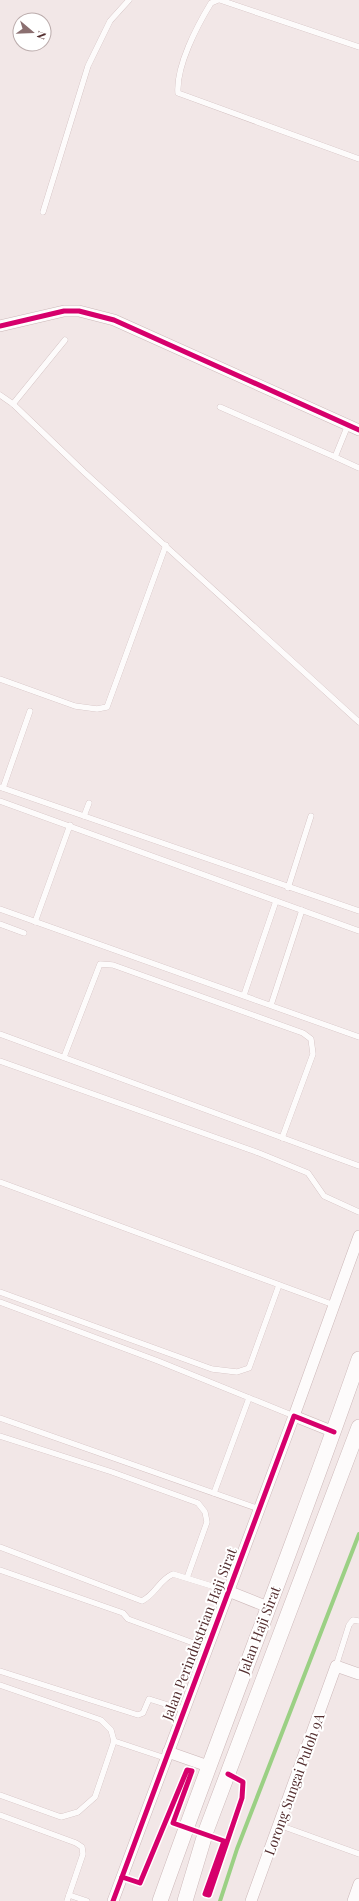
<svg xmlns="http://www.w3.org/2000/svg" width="359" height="1901" font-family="'Playfair Display',serif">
<rect width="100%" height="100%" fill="#f2e7e7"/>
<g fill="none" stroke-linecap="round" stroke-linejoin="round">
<path stroke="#9bd084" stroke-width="4" d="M220,1901L237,1849L359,1534"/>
<g stroke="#ccb7b8" stroke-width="6">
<g id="lane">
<path d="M218,0L211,3C197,26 176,66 178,93L359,159"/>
<path d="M220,0L359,47"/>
<path d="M43,212L88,66L110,21L129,0"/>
<path d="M0,395L13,404L84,472L359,722"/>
<path d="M13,404L65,340"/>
<path d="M220,407L335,457L348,425"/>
<path d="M335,457L359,468"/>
<path d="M0,679L75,706L97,709L107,707L166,545"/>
<path d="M0,787L359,911"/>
<path d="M3,788L30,711"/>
<path d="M0,801L359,931"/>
<path d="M84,816L89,803"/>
<path d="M288,888L311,816"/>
<path d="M0,909L359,1037"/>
<path d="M35,922L70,825"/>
<path d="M0,924L24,933"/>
<path d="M244,995L276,901"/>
<path d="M271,1005L302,910"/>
<path d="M0,1034L359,1166"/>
<path d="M64,1057L100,964L113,965L303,1033L311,1039L313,1054L282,1138"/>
<path d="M0,1061L259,1153L308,1173L324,1196L359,1212"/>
<path d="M0,1182L334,1305"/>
<path d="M0,1292L212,1369L237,1372L249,1368L279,1285"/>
<path d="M0,1302L158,1361L294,1416"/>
<path d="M0,1418L259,1509"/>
<path d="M0,1436L112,1472L198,1503L205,1512L207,1522L187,1578"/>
<path d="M214,1493L249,1398"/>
<path d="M0,1547L142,1601C157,1593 158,1581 173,1574L228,1591"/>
<path d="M0,1570L123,1613L128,1619L207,1648"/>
<path d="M336,1666L349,1625L353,1620L359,1621"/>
<path d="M0,1671L138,1715L143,1713L149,1699L184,1710"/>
<path d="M0,1685L101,1720L111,1730L114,1741L165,1758"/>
<path d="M0,1795L61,1817L78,1812L95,1797L114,1741"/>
<path d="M0,1815L76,1843L82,1847L83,1854L67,1901"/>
<path d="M279,1825L359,1854"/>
<path d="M69,1895L87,1901"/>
</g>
</g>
<g stroke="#ccb7b8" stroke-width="12">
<g id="street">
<path d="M0,326L64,311H79L114,320L359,430"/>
<path d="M294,1416L359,1236"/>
<path d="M228,1591L268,1607"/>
<path d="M168,1752L208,1766"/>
<path d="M113,1901L294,1416L334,1432"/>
<path d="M251,1901L336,1666L359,1674"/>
<path d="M353,1901L359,1884"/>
</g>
</g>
<g stroke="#ccb7b8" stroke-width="16">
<g id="secondary">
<path d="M160,1901C224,1720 296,1541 359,1359"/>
<path d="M185,1901L206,1831L359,1427"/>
</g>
</g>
<path stroke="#dad6d6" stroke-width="2.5" stroke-dasharray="4 2" stroke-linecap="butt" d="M224,1841L232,1819"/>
<use href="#lane" stroke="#fdfbfb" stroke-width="5.5"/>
<use href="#street" stroke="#fdfbfb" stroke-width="11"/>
<use href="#secondary" stroke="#fdfbfb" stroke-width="15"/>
<g stroke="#fff" stroke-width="8">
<g id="cycleway">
<path d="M0,326L64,311H79L114,320L359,430"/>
<path d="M122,1877L140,1883L187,1770L192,1771L173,1823L224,1841L205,1894L209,1895L242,1798L243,1782L228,1774"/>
<path d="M113,1901L294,1416L334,1432"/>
</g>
</g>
<use href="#cycleway" stroke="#d6006c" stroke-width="5"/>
</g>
<g text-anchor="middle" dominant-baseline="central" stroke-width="4" stroke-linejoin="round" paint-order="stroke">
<g font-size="14" fill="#542f30" stroke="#fff">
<text transform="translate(259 1630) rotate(-69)">Jalan Haji Sirat</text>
<text transform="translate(199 1634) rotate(-69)">Jalan Perindustrian Haji Sirat</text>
<text transform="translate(294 1784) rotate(-70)">Lorong Sungai Puloh 9A</text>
</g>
</g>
<g transform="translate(32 32) rotate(109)"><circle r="19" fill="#ffffff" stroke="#bbacac"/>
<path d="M0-3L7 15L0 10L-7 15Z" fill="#8b6f70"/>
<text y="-6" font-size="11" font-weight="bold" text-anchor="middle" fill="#542f30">N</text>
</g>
</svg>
